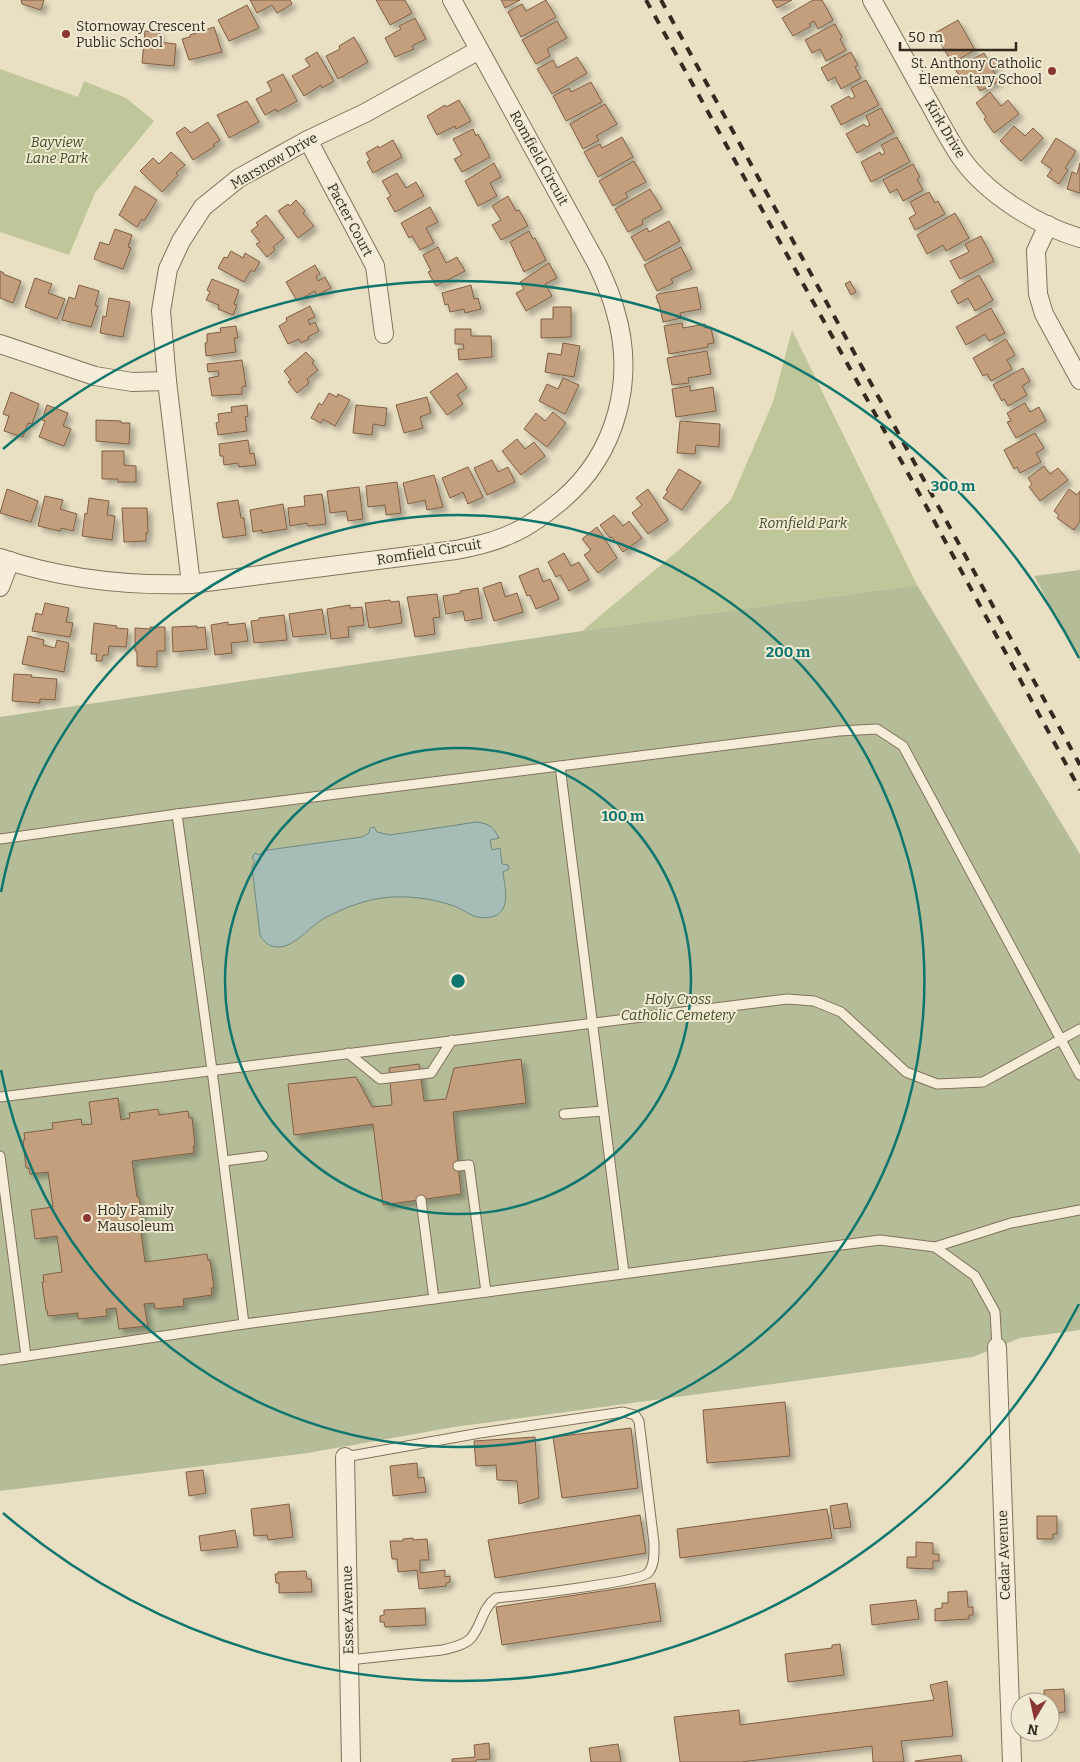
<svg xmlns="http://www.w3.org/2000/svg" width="1080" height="1762" font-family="Bitter,serif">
<defs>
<filter id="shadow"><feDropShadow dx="4.5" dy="4.5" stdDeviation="2.5" flood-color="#0004"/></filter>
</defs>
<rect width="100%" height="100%" fill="#e9e0c4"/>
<g fill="#bfc699">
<path d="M0,69L78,97L84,81L126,98L154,121L95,193L69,255L0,232Z"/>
<path d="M792,330L917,585L582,631L680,549L731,500L773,402Z"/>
</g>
<g fill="#b5bc98">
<path d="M1080,570V662L1034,576Z"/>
<path d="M917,585L1080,854V1330L1020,1338L973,1357L454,1427L308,1453L0,1491V717L582,631Z"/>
</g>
<path fill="#a6bdb7" stroke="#6e8a84" d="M477,822C490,824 493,827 499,838L490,840L492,850L500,848L502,864L508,865L509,869L503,872C504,883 509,900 502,910C498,917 487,919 478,917C470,916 463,909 454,906C431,898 401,894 376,899C356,903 340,910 323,919C309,927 295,947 278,947C269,947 264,942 260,935L252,867L255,861L252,858L255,853L259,855L268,850L362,837L369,833L370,828L374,827L377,832L390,835Z"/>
<g fill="#c49f7e" stroke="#7f5f45" filter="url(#shadow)">
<path d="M21,0H44L41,10L22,4Z"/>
<path d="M250,0H290L292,4L277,13L272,5L257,13Z"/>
<path d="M376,0H405L412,13L390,25Z"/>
<path d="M501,0H520L505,8Z"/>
<path d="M546,0L556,17L521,37L508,12L522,4L526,11Z"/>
<path d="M772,0H792L777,8Z"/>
<path d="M813,0H822L833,20L818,29L814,21L809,24L811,26L793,36L782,18Z"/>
<path d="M247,5L259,28L229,41L218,20Z"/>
<path d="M415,18L426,39L412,46L414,49L395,57L385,38L401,29L399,26Z"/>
<path d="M958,20L975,50L952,63L935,33Z"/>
<path d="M557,21L567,38L547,49L550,56L536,64L522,40Z"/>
<path d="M835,24L842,37L840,39L846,50L826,61L820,49L812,53L805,40Z"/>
<path d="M214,27L222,52L189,60L182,39L190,37V35Z"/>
<path d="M145,31L160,32L159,42L176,44L174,66L142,63Z"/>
<path d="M354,37L368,62L338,79L326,56L340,49L339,46Z"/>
<path d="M317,52L334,81L322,88L321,85L304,96L292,76L310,66L305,59Z"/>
<path d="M851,52L858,65L855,67L861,78L841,89L835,77L828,81L821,68Z"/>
<path d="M984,53L988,60L993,57L998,64L992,68L999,81L980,91L972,77L963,82L955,69Z"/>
<path d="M577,57L587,73L552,94L537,69L553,60L557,68Z"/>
<path d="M283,74L297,101L277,112L276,109L265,115L256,99L272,91L267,82Z"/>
<path d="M866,80L879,105L841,125L831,106L849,96L851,99L855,97L851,88Z"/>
<path d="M591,82L602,102L566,121L553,96L569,88L571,92Z"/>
<path d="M990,92L1001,106L1008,100L1019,114L994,133L984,119L986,117L976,103Z"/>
<path d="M459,100L471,121L456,129L455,126L437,135L427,116L445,105L446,107Z"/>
<path d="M247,101L259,122L229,138L217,115Z"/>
<path d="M605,104L617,124L596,136L599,140L583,149L570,124Z"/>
<path d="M881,108L894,132L857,153L846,134L864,124L866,127L870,125L866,116Z"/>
<path d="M208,122L220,140L213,145L215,146L193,160L176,133L185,127L191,133Z"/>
<path d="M1014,126L1025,136L1033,128L1043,138L1021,161L1000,141Z"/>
<path d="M473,129L476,136L478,134L490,157L462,172L454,159L462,155L453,139Z"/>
<path d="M622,137L633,157L598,177L584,152L600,144L602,148Z"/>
<path d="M897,137L910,162L871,182L861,162L880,152L881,155L885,153L881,145Z"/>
<path d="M1056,138L1076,151L1065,168L1068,170L1059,184L1047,176L1052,169L1041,162Z"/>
<path d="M393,140L402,157L373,173L367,162L370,160L366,153L378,146L379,148Z"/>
<path d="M171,152L185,165L176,173L178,175L162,192L140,171L153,158L159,164Z"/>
<path d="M634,161L646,182L625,193L628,197L613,206L599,181Z"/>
<path d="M494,163L501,177L490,183L497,196L478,206L465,181Z"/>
<path d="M1080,163V193L1067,189L1072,172L1077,174Z"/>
<path d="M913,164L920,177L917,179L923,190L903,201L897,189L890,193L883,180Z"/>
<path d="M397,173L406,188L416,182L424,196L395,212L387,198L391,196L382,181Z"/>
<path d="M135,186L157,200L144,221L142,219L137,227L119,215Z"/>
<path d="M650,189L662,209L642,220L643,224L628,232L615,209Z"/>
<path d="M929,192L935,203L938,201L945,214L915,230L909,218L916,214L910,202Z"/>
<path d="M508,196L516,211L519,210L528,226L501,240L492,225L501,220L492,206Z"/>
<path d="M296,200L305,211L303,213L314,226L298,238L278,211L288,204L290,206Z"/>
<path d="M430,207L438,222L426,228L434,243L420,250L412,236L409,238L401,223Z"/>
<path d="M955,213L969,238L946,251L943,245L927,254L917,235Z"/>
<path d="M266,215L284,238L273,247L275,250L267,257L256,244L260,242L251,231L258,225L256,223Z"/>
<path d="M669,221L680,241L645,261L631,237L647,228L649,232Z"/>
<path d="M115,229L132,235L128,247L131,248L123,269L94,259L100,242L109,245Z"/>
<path d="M529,231L533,239L535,238L546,260L524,272L510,242Z"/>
<path d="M981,236L994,261L960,279L950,261L969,252L965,244Z"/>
<path d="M438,247L446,263L457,257L465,271L436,286L428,272L431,271L423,255Z"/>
<path d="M681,247L692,269L671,279L673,283L657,291L644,265Z"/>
<path d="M231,251L243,258L245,253L260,262L254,272L251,270L244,282L218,268L224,257L227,258Z"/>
<path d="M549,263L557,278L545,284L552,296L526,311L516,293L524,289L520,282Z"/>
<path d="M315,265L320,274L316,276L318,281L325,277L331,288L317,295L315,291L297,301L286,282Z"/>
<path d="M0,271L4,273L3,274L21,281L13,303L0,298Z"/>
<path d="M979,275L993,300L975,311L968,298L958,304L951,291Z"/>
<path d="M35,278L52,284L48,293L65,299L57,319L25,307Z"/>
<path d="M212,279L239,290L234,304L237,305L233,315L218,309L219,305L206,300L210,292L207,290Z"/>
<path d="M850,281L856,292L851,295L845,284Z"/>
<path d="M79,285L99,291L95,305L98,306L91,327L62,320L69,297L75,299Z"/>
<path d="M471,285L474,299L478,298L481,309L465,313L464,309L450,312L448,304L445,305L442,293Z"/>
<path d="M697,287L701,309L680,313L681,318L663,322L659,303H658L656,296L658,294Z"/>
<path d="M109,298L130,302L123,337L100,333L103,316L106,317Z"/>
<path d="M310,306L315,317L308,320L310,325L315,322L319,331L308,337L309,339L301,343L299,339L288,344L279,326L287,321L286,318Z"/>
<path d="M553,307H571V337L541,338V319H553Z"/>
<path d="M991,308L1005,333L989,341L985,334L966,345L956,327Z"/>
<path d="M682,323L683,328L705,324V328L711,327L714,343L708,344V347L669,354L664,326Z"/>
<path d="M236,326L238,338H234L236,352L206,356L205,343H207V334L221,332L220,328Z"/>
<path d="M455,329H471V336H491L492,357L459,360L458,349H464L463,344H455Z"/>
<path d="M1006,339L1015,355L1007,360L1012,369L991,381L987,374L983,376L973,358Z"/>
<path d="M563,343L580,346L574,377L545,372L548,353L561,355Z"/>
<path d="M707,351L711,374L688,378L689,383L672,385L667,358Z"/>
<path d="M306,352L314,361L312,363L318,370L307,379L309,383L297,393L288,382L291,380L284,371Z"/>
<path d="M242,360L246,386L242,387V394L212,396L209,378L219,376L218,371L208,372L207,364Z"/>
<path d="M1023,368L1030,381L1022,386L1027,395L1008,406L1004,399L1002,401L993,385Z"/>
<path d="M457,373L467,388L457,395L463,404L447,415L430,392Z"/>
<path d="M563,378L579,385L565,414L539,401L547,384L558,389Z"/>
<path d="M690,386V391L713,387L716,411L676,417L672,389Z"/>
<path d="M11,392L39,404L32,424L28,423L23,437L4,431L9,416L3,414Z"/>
<path d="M329,393L337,397L338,394L350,400L335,426L323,419L321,423L311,418L319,403L322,405Z"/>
<path d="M427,397L431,413L420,417L423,428L404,433L396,405Z"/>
<path d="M1025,403L1030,412L1039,407L1046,421L1016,438L1007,422L1011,421L1007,413Z"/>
<path d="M47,405L68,413L63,426L71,429L64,446L39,437L45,421L42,420Z"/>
<path d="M247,405L248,416L245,417L247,431L218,435L216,423L219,422L218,414L232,412L231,407Z"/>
<path d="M356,405L387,408L385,426L373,424L372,435L353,433Z"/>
<path d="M553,412L566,423L547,447L524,429L536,413L545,421Z"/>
<path d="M96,420L121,421V423H130L129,444L96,441Z"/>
<path d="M680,421L720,424L719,447L696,445L695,454L677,453Z"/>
<path d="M1035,433L1044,448L1036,453L1041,462L1020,473L1017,467L1014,469L1004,450Z"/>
<path d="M517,439L525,449L534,442L545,456L521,475L502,451Z"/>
<path d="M248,440L250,454L254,453L256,465L239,467L238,463L224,465L223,456H220L219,444Z"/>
<path d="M102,451H124V465L136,466V482H118V479H102Z"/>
<path d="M492,460L498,472L508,467L515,482L487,495L474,468Z"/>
<path d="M1044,466L1050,474L1058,468L1068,480L1040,501L1029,487L1032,484L1028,478Z"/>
<path d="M468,467L483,497L468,504L463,492L450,498L442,478Z"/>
<path d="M679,469L701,482L682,510L663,498L668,491L666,490Z"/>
<path d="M434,475L443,507L427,510L425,500L408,504L403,483Z"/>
<path d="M397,482L401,513L386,515L385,505L368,507L366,486Z"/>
<path d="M359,487L363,519L348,521L346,511L330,513L327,491Z"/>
<path d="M7,489L38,501L31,522L0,513Z"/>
<path d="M648,489L668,520L648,534L632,513L642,505L636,498Z"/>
<path d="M1069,489L1077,495L1080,491V521L1074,530L1057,518L1059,515L1054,511Z"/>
<path d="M322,494L326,524L308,526L307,523L290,526L288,508L305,506L304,496Z"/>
<path d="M45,496L63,500L60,509L77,514L73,531L61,528L60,531L38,526Z"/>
<path d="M89,498L109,501L107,515L115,516L112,540L82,536L85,513L87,514Z"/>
<path d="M238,500L241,518H244L246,535L223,538L217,503Z"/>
<path d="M283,504L287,529L262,533V530L253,532L250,510Z"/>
<path d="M122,508H147L148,533H146V541L124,542Z"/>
<path d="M614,515L623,526L629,521L642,538L623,552L612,537L610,538L600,525Z"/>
<path d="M597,527L617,558L598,573L584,555L591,550L582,539Z"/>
<path d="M564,553L571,566L579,562L589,580L569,591L560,575L556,577L548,562Z"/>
<path d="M538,568L543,582L550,579L559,599L536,609L530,595L527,596L519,576Z"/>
<path d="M501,582L505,597L517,593L523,612L494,621L483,588Z"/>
<path d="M478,588L482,618L465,621L463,611L446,614L443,596L461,593L460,591Z"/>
<path d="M437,594L440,617L433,618L435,634L415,637L407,597Z"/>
<path d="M390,600L391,602L399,601L402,623L369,628L365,603Z"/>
<path d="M45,603L69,608L66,622L73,623L70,637L32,631L36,613L42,615Z"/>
<path d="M350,605V608L362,607L364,625L348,627L349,637L331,639L327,609Z"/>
<path d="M322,609L326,634L293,637L289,614Z"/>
<path d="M284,615L287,640L254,643L251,621L259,620V618Z"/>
<path d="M228,622V625L245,623L248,641L231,643L232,653L215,655L211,625Z"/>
<path d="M94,623L117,626L116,628L128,629L126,647L109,646L108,655H103L102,661H96L97,654H91Z"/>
<path d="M197,626V628L205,627L207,649L173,652L172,627Z"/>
<path d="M150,627H165V651H157V667L137,666V651H135V628L150,629Z"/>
<path d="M28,636L44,640L43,645L55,648L57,640L69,643L64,672L22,664Z"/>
<path d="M14,674L32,675L31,677L57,679L55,700L40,699V703L12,701Z"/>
<path d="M521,1059L526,1103L453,1112L461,1194L383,1205L373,1124L294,1135L288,1084L356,1077L372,1107L392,1105L389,1068L419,1064L424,1101L446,1099L454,1068Z"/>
<path d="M118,1098L121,1120L130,1118L129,1113L158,1109L159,1115L188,1111L189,1118H192L195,1146H193L194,1153L132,1161L137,1197H139L143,1225H140L145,1262L207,1254L208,1260H210L214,1288H211L212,1295L183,1299L184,1306L155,1309L154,1303L144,1304L148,1326L119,1329L116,1308L106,1309L107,1316L78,1319V1313L48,1316L47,1310H46L42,1282H44L43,1275L62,1272L57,1236L35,1239L31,1210L53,1207L48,1172L30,1174L29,1168H26L23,1140H25L24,1133L53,1129L52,1123L81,1119L82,1125L92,1124L89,1102Z"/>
<path d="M785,1402L790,1456L707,1463L703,1410Z"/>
<path d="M631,1428L638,1488L562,1498L553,1437Z"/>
<path d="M535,1437L539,1498L519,1504L517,1481L497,1480L496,1465L476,1466L474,1441Z"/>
<path d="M417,1463L418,1478L424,1477L426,1492L393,1496L390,1466Z"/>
<path d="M203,1470L206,1493L189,1496L186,1472Z"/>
<path d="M847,1503L851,1527L834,1529L830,1506Z"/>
<path d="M289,1504L293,1537L268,1540L267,1535L254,1536L251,1509Z"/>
<path d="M827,1509L832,1538L680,1558L677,1529Z"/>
<path d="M640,1515L646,1553L495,1578L488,1540Z"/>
<path d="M1037,1516H1057V1534H1053V1539H1037Z"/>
<path d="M235,1530L238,1547L201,1551L199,1536Z"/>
<path d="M413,1538V1540L427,1539L429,1560H420V1573L445,1570V1577L450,1576V1582L446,1583V1586L419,1589L417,1570L398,1572L397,1559H392L390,1541H403V1539Z"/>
<path d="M916,1542L933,1543V1554H939V1561H933V1569L907,1568V1557H916Z"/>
<path d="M306,1571L307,1579H311L312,1592L279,1593V1583H276L275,1574H278V1572Z"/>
<path d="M655,1583L661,1621L502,1645L496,1607Z"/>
<path d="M967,1591L968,1607H973V1615H969V1619L935,1621V1609L942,1608V1603H948V1592Z"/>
<path d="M916,1600L919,1619L872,1625L870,1605Z"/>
<path d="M425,1608L426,1625L385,1627L384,1622H380V1616L384,1615V1610Z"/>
<path d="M840,1644L844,1675L788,1682L785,1654L832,1648V1645Z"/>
<path d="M947,1681L953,1736L901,1741L904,1762H873L872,1746L741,1762H680L674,1717L739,1710L740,1725L934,1700L930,1685Z"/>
<path d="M1064,1689L1065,1712L1050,1713V1702H1043L1044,1701V1690Z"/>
<path d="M489,1743L490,1759L476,1760V1762H452V1759L475,1757L474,1745Z"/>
<path d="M618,1744L621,1762H591L589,1748Z"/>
<path d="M961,1755L962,1762H915V1761Z"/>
</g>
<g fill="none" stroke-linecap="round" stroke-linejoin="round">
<g stroke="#82725c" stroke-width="11">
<g id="lane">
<path d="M560,766L624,1273"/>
<path d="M177,814L212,1070L244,1324"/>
<path d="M0,839L177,814L839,731L877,729L903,746L1080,1075"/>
<path d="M348,1053L380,1079L431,1073L452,1040"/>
<path d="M0,1097L787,999L814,1001L841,1012L906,1072L937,1084L983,1082L1080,1029"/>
<path d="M564,1114L603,1111"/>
<path d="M0,1156L26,1356"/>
<path d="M224,1161L263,1156"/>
<path d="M458,1166L469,1165L486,1292"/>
<path d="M421,1200L434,1299"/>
<path d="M935,1247L975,1276L995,1312L997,1347"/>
<path d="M0,1360L244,1324L880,1240L935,1247L1011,1223L1080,1210"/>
<path d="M345,1457L480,1433L623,1412L635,1415L639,1421L654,1543C654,1552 655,1565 648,1573C640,1582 517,1596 496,1598C482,1608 482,1625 471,1638C465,1645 451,1648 442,1650L349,1660"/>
</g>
</g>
<g stroke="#82725c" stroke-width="20">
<g id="street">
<path d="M872,0C892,35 911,71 931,106C941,124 950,142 962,159C987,194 1038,226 1080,238"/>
<path d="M308,140L375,266L384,334"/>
<path d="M1048,225L1036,251L1038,294L1044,314L1080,380"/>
<path d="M0,344L95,376L132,382L167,381"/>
<path d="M0,558C62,579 125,586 191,584L456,550C475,546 494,542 511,534C530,526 546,513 562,500C617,453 636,379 615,310C611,294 604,279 597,264L452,0"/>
<path d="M191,584L167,381L161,311L168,269L181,241L203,207L239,178L308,140L365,113L479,50"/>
<path d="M0,587L10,561"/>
<path d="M997,1347L1012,1762"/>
<path d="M345,1457L351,1762"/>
</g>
</g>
<use href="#lane" stroke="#f5edd7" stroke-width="9"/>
<use href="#street" stroke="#f5edd7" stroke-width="18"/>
<g stroke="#342a1f" stroke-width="4" stroke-dasharray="9 9" stroke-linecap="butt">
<path d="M646,0L925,504L1080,790"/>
<path d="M661,0L1080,765"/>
</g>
</g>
<g fill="none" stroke="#0f766e" stroke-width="2.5">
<circle cx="458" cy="981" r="233"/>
<path d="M1 892A466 466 0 1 1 1 1070"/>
<path d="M1079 1304A700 700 0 0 1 3 1513M3 449A700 700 0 0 1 1079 658"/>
</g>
<g fill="#8b3733" stroke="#f1ead3" stroke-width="2">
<circle cx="66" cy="34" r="5"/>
<circle cx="1052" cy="71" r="5"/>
<circle cx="87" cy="1218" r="5"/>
</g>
<g text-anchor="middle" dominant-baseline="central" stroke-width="4" stroke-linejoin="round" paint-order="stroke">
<g font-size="14" fill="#342a1f" stroke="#f1ead3" text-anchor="start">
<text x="76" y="26">Stornoway Crescent<tspan x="76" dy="16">Public School</tspan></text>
<text x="1042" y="63" text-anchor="end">St. Anthony Catholic<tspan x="1042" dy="16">Elementary School</tspan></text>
<text x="97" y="1210">Holy Family<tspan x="97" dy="16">Mausoleum</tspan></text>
</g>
<g font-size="14" fill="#342a1f" stroke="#f1ead3">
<text transform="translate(945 129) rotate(59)">Kirk Drive</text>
<text transform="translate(539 158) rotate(61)">Romfield Circuit</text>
<text transform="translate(274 161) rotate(-30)">Marsnow Drive</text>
<text transform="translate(350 220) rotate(62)">Pacter Court</text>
<text transform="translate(429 552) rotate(-9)">Romfield Circuit</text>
<text transform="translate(1004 1555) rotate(-92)">Cedar Avenue</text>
<text transform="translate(348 1610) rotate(-91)">Essex Avenue</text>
</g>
<g font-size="14" font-style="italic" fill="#424e28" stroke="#f1ead3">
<text x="57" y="142">Bayview<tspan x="57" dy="16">Lane Park</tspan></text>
<text x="803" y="523">Romfield Park</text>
<text x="678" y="999">Holy Cross<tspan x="678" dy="16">Catholic Cemetery</tspan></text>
</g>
</g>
<circle cx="458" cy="981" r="8" fill="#0f766e" stroke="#f1ead3" stroke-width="2.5"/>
<g font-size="15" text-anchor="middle" font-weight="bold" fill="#0f766e" stroke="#f1ead3" stroke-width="4" stroke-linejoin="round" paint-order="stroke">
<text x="953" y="491">300 m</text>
<text x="788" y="657">200 m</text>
<text x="623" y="821">100 m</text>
</g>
<g transform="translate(1035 1717) rotate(189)"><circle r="24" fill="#f1ead3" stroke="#a59d8b"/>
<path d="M0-4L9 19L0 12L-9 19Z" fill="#8b3733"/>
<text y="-8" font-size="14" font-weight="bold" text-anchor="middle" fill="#342a1f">N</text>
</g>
<path d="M900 42v8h116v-8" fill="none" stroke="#342a1f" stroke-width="2.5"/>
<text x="908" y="42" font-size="15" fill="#342a1f" stroke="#f1ead3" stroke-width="4" paint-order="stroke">50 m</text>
</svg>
